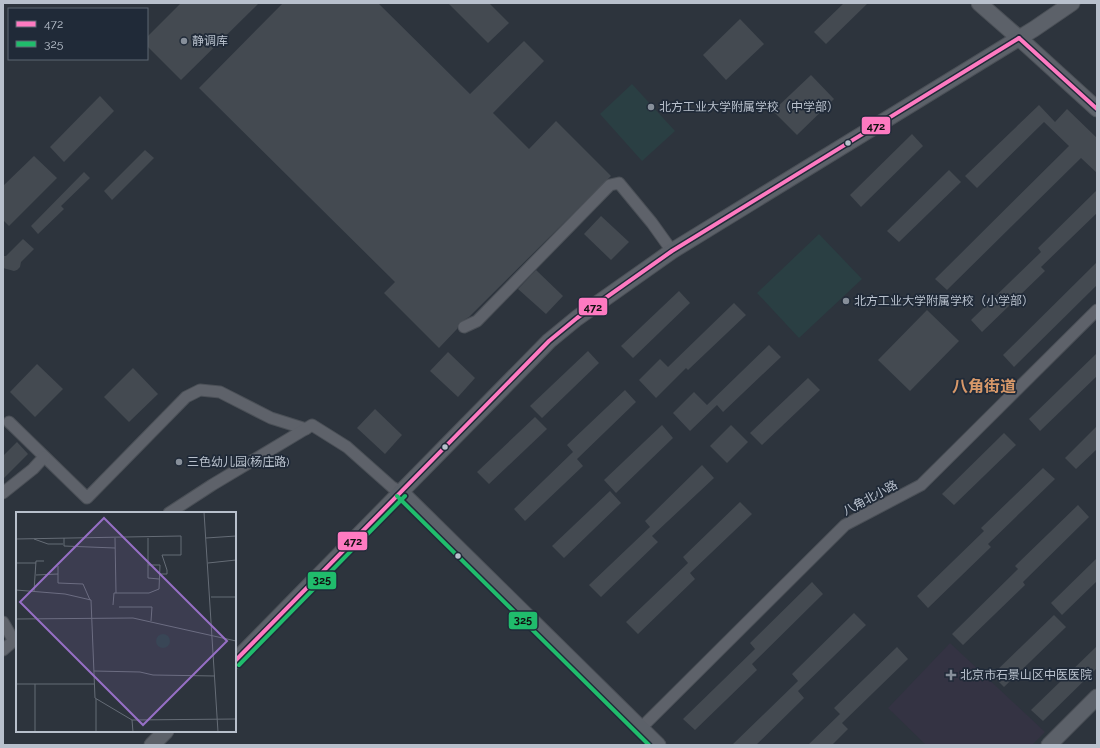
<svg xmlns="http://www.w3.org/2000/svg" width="1100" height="748" font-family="Raleway,'Noto Sans SC',sans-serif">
<rect width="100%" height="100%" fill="#2d343d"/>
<path fill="#343343" d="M950,643L1045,732L1032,745H926L888,708Z"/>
<g fill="#2a3f43">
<path d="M632,84L675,131L642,161L600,114Z"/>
<path d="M819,234L862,279L799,338L757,293Z"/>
</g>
<g fill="#444a51">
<path d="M181,3H259L181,80L147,46V37Z"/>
<path d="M283,3H378L470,94L524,41L544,61L493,113L529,149L556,121L611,176L469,317L459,323L457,329L439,348L384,293L395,282L199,88Z"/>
<path d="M448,3H489L509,23L488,43Z"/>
<path d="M844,3H868L826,44L814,32Z"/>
<path d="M740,19L764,44L726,80L703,55Z"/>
<path d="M811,75L834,99L797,135L773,111Z"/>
<path d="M100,96L114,111L64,162L50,147Z"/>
<path d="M1039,105L1055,122L1067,109L1097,138V173L1081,158L947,290L935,279L1069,146L1044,122L977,188L965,176Z"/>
<path d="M912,134L923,146L861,207L850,195Z"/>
<path d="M145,150L154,158L112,200L104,191Z"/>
<path d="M34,156L57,178L9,226L3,220V186Z"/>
<path d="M949,170L961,182L899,242L887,231Z"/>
<path d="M84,172L90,178L61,206L64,209L38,234L31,226Z"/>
<path d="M1097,190V213L1041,267L1045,271L982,332L971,320L1041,252L1038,248Z"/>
<path d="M601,216L629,242L611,260L584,234Z"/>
<path d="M23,239L34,249L21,262L20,267L17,270L14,271L3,268V256H6Z"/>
<path d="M1097,262V285L1014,367L1003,355Z"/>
<path d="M536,270L563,296L546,314L518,289Z"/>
<path d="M679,291L690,303L633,358L621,346Z"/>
<path d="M734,303L746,315L688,370L686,368L656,398L639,380L660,359L668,367Z"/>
<path d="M927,310L959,341L910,391L878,360Z"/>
<path d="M769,345L781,357L723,412L717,405L690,431L673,413L694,392L707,405Z"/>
<path d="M588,351L599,363L542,418L530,406Z"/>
<path d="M448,352L475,378L458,397L430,371Z"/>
<path d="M1097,353V376L1040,431L1029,419Z"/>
<path d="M37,364L63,389L35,417L10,392Z"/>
<path d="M133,368L158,394L129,422L104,397Z"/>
<path d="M808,378L820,390L762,445L750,433Z"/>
<path d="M625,390L636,402L577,459L583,466L525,521L514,509L573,452L567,445Z"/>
<path d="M375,409L402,435L385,454L357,428Z"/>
<path d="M535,417L547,429L489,484L477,472Z"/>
<path d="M662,425L673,438L616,493L604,480Z"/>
<path d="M731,425L748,442L727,463L710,446Z"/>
<path d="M1097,426V449L1076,469L1065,458Z"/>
<path d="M1004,433L1016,445L954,505L942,494Z"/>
<path d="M17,442L28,454L3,479V456Z"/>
<path d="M702,465L714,478L652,536L658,542L601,597L589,585L650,527L645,521Z"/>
<path d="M1043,468L1055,479L988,544L991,547L928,608L917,596L984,531L981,528Z"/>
<path d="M610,491L621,503L564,558L552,546Z"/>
<path d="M740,502L752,514L690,573L695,579L638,634L626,622L688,563L683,557Z"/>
<path d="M1078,505L1089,517L1023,582L1025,585L963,645L952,634L1018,569L1015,566Z"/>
<path d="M1097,558V581L1062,615L1051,603Z"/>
<path d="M812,582L823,594L752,664L757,670L695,730L683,719L755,649L750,643Z"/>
<path d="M854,613L866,625L798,691L804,698L756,745H732L798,681L792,674Z"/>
<path d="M1054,615L1066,627L1004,687L992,675Z"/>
<path d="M1097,646V668L1043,721L1031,710Z"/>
<path d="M897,647L908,659L842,723L848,729L832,745H808L840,714L834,708Z"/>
</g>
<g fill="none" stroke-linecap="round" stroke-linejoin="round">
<g stroke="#4b5057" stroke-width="13">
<g id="street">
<path d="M464,327L477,321L610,185L619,183L652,223L672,251"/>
<path d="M9,422L87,498L186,397L200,390L220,392L271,418L306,429"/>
<path d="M3,493L33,469L44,457"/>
<path d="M169,513L212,485L312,425L347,447L392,487L401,492"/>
<path d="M3,622L14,641"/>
<path d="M3,650L17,638"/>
<path d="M641,728L845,525L921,485L1097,310"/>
</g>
</g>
<g stroke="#4b5057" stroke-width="17">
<g id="secondary">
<path d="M979,3L1019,38L1097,109"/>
<path d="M401,492L658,745"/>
<path d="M235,661L549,341L577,318L672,251L1034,29L1072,3"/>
<path d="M152,745L166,731"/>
<path d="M1049,745L1097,697"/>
</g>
</g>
<use href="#street" stroke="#5e626a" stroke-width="11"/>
<use href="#secondary" stroke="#5c6169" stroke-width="15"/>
<g stroke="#202a38" stroke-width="7">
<g id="bus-1">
<path d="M1019,38L1097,109"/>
<path d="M235,661L549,341L577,318L672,251L1019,38"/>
</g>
</g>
<g stroke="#202a38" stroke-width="7">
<g id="bus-2">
<path d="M397,496L649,745"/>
<path d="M239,665L405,496"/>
</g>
</g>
<use href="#bus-1" stroke="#fe7ac1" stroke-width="4"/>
<use href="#bus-2" stroke="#20bc6c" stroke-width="4"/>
</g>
<g fill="#878f9a" stroke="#202a38" stroke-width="1.5">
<circle cx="184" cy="41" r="4"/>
<circle cx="651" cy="107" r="4"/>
<circle cx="846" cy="301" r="4"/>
<circle cx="179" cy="462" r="4"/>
<path d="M949 669h4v4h4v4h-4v4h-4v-4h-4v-4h4z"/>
</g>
<g fill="#b8c0cc" stroke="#202a38" stroke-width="1.5">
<circle cx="848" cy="143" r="3.5"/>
<circle cx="445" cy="447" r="3.5"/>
<circle cx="458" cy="556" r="3.5"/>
</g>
<g text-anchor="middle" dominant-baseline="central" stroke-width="3.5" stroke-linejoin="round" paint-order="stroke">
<g font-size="12" fill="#b8c0cc" stroke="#202a38" text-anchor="start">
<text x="192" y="41">静调库</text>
<text x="659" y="107">北方工业大学附属学校（中学部）</text>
<text x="854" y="301">北方工业大学附属学校（小学部）</text>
<text x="187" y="462">三色幼儿园(杨庄路)</text>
<text x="960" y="675">北京市石景山区中医医院</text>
</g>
<g font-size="12" fill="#b8c0cc" stroke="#202a38">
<text transform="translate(870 498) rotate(-28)">八角北小路</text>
</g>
<g font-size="16" font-weight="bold" fill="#d79869" stroke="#202a38">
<text x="984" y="386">八角街道</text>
</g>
</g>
<g transform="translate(16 512)">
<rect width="220" height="220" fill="#2d343d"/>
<path d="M140 129a7 7 0 1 1 14 0a7 7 0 1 1-14 0Z" fill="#2a3f43"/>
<path fill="none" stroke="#656c76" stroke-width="1" d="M188,0L202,220M48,26V34L99,36M99,26L100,81M190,26L220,24M0,27L165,24V43H146L151,58V62H144M18,27L32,32H47M1,51H20M192,51L220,48M132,53V66L143,67M42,54V71L67,72L74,88M20,63L42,62M0,78L49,82L75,88L79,186L116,208M18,79L20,49H28M195,85H220M97,93L98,81H133L143,77L144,53H132V26M103,95H136L135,109M0,107L117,106L220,129M78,159L124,160L137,163L199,164M0,172H78M19,172V220M80,187V220M116,208L220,207M116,208L117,220"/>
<path fill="#966fc5" fill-opacity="0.15" stroke="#966fc5" stroke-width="2" d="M88,6L211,129L127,213L4,90Z"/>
<rect width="220" height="220" fill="none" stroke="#b8c0cc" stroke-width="2"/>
</g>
<g stroke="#202a38" stroke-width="1.5">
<rect x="861" y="116" width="30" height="19" rx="4" fill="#fe7ac1"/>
<rect x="578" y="297" width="30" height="19" rx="4" fill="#fe7ac1"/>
<rect x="337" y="531" width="31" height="20" rx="4" fill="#fe7ac1"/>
<rect x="307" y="571" width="30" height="19" rx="4" fill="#20bc6c"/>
<rect x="508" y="611" width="30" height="19" rx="4" fill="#20bc6c"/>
</g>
<g font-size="11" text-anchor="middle" font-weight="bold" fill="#111">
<text x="876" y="130">472</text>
<text x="593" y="311">472</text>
<text x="353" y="545">472</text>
<text x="322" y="584">325</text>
<text x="523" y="624">325</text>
</g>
<rect width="1100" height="748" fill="none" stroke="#b8c0cc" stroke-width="8"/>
<rect x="8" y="8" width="140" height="52" fill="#202a38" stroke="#5d6673"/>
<rect x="16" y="21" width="20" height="6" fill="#fe7ac1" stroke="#5d6673"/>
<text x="44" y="28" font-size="12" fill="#b8c0cc">472</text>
<rect x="16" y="41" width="20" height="6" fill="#20bc6c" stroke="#5d6673"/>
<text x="44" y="48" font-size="12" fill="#b8c0cc">325</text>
</svg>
